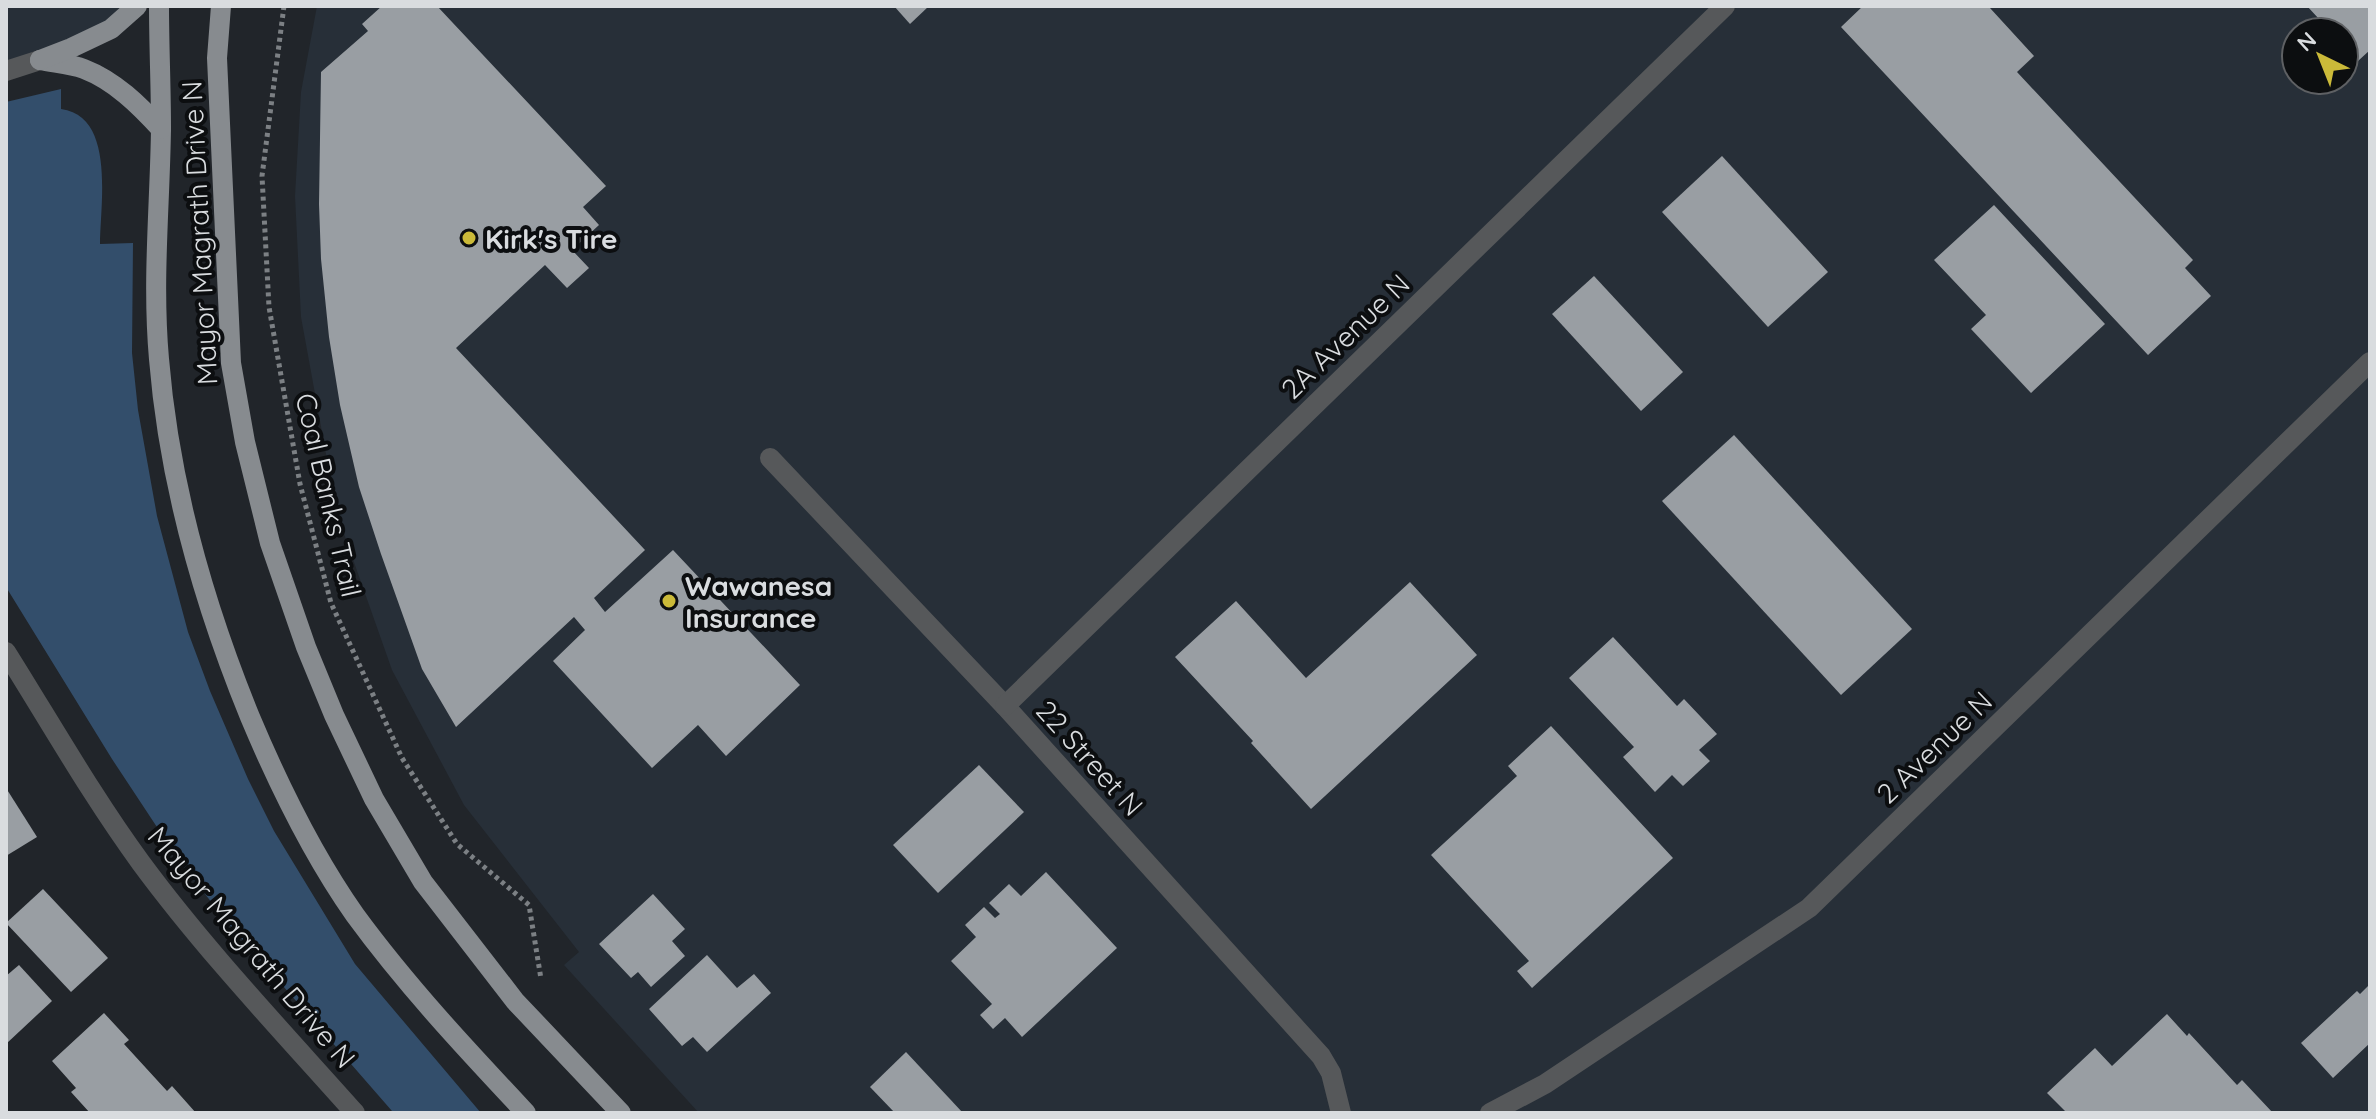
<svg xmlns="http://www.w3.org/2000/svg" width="2376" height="1119" font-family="Quicksand,sans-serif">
<rect width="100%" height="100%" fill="#21252a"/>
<g fill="#272f38" fill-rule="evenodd">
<path d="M6,6H137L6,71Z"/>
<path d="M317,6H2370V1113H699L564,965L579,952L464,805L392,670L337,514L301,317L295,196L301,92ZM2296,32H2344V80H2296Z"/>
</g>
<path fill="#334e6b" d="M61,89V109C116,116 100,205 100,244L133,243L132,353L138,410L157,516L188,632L210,691L248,779L274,831L355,964L481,1113H394L392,1111L229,924L184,868L112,759L6,587V102Z"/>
<g fill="#999ea3">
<path d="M382,6H437L606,186L583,207L599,225L572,250L589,268L567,288L545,265L456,348L645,550L594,598L605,612L673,550L800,685L726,756L698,725L652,768L553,661L585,630L574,617L456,727L422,669L381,554L359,487L340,405L329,337L321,259L319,204L321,72L368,31L362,24Z"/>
<path d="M894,6H929L910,24Z"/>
<path d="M1863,6H1993L1990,8L2034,56L2017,72L2193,260L2185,268L2211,296L2148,355L1841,27Z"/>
<path d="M2307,6H2370V50L2358,61L2344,46V32H2331Z"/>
<path d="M1722,156L1828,272L1768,327L1662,212Z"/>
<path d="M1994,205L2105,324L2031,393L1971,329L1986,315L1934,260Z"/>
<path d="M1594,276L1683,372L1641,411L1552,314Z"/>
<path d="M1734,435L1912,629L1841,695L1662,501Z"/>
<path d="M1410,582L1477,655L1311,809L1251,743L1253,741L1175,657L1236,601L1306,678Z"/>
<path d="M1613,637L1677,706L1684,699L1717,734L1699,750L1710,761L1683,786L1672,775L1655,792L1623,757L1634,747L1569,678Z"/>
<path d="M1551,726L1673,858L1532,988L1517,971L1529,961L1431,855L1517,776L1508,766Z"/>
<path d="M979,765L1024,812L938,893L893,845Z"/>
<path d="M6,788L37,837L6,856Z"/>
<path d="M1046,872L1117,948L1022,1037L1005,1018L993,1029L980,1015L992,1004L951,961L976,937L965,925L984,907L995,918L1000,914L989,903L1009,884L1021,896Z"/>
<path d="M43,889L108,958L71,992L6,923Z"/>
<path d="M653,894L685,929L672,941L685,956L651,987L638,972L631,978L599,944Z"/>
<path d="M707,955L737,988L754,974L771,993L707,1052L693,1037L682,1046L649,1009Z"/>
<path d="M19,965L52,1001L6,1044V976Z"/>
<path d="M2370,984V1043L2333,1078L2301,1043L2357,991L2360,994Z"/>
<path d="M104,1013L129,1040L124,1044L167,1091L172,1086L196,1113H90L71,1092L76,1088L52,1061Z"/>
<path d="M2167,1014L2187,1036L2189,1033L2237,1085L2242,1080L2273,1113H2063L2065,1111L2047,1093L2095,1048L2112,1066Z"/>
<path d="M906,1052L963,1113H895L870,1087Z"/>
</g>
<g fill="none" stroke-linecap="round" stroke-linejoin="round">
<path stroke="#7c8084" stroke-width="5" stroke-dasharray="4 4" stroke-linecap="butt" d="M284,6L262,176L269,307L300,484L331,603L402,758L457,844L529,905L541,979"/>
<g stroke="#56585a" stroke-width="20">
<path d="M6,71L40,60"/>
<path d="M770,458L1005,706L1321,1056L1331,1073L1341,1113"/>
<path d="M6,652C50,722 92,796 141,863C206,951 282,1031 355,1113"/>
<path d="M1005,706L1725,6"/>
<path d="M1490,1113L1545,1084L1809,908L2370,362"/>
</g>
<g stroke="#878b8f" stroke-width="20">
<path d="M159,6C159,47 161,87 161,128C160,205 152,281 159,359C169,482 203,602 250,717C279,786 312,854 355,915C407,986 466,1049 526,1113"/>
<path d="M221,6L217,58L231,363L245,442L270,543L306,647L334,715L374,799L423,882L515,1001L621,1113"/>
<path d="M40,60C54,63 71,64 84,69C115,81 139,105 161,129"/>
<path d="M40,60L71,48L111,29L137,6"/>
</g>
</g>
<g fill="#cbba39" stroke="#0c0e10" stroke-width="3">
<circle cx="469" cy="238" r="8"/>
<circle cx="669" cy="601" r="8"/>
</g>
<g text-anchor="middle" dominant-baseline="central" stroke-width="8" stroke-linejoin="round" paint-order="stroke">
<g font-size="28" fill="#d9dcdf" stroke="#0c0e10">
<text transform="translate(199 233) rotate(-93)">Mayor Magrath Drive N</text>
<text transform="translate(1345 336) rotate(-44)">2A Avenue N</text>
<text transform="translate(329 495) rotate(77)">Coal Banks Trail</text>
<text transform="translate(1934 747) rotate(-44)">2 Avenue N</text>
<text transform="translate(1090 758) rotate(48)">22 Street N</text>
<text transform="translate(252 947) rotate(50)">Mayor Magrath Drive N</text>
</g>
<g font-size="28" font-weight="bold" fill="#d9dcdf" stroke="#0c0e10" text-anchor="start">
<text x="485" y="238">Kirk's Tire</text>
<text x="685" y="585">Wawanesa<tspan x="685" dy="32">Insurance</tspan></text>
</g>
</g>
<rect width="2376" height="1119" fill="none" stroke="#d9dcdf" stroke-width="16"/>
<g transform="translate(2320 56) rotate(317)"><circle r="38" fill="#0c0e10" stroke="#5e6063" stroke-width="2"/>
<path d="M0-6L14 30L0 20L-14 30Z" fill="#cbba39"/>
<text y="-12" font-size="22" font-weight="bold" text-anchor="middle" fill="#d9dcdf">N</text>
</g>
</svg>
